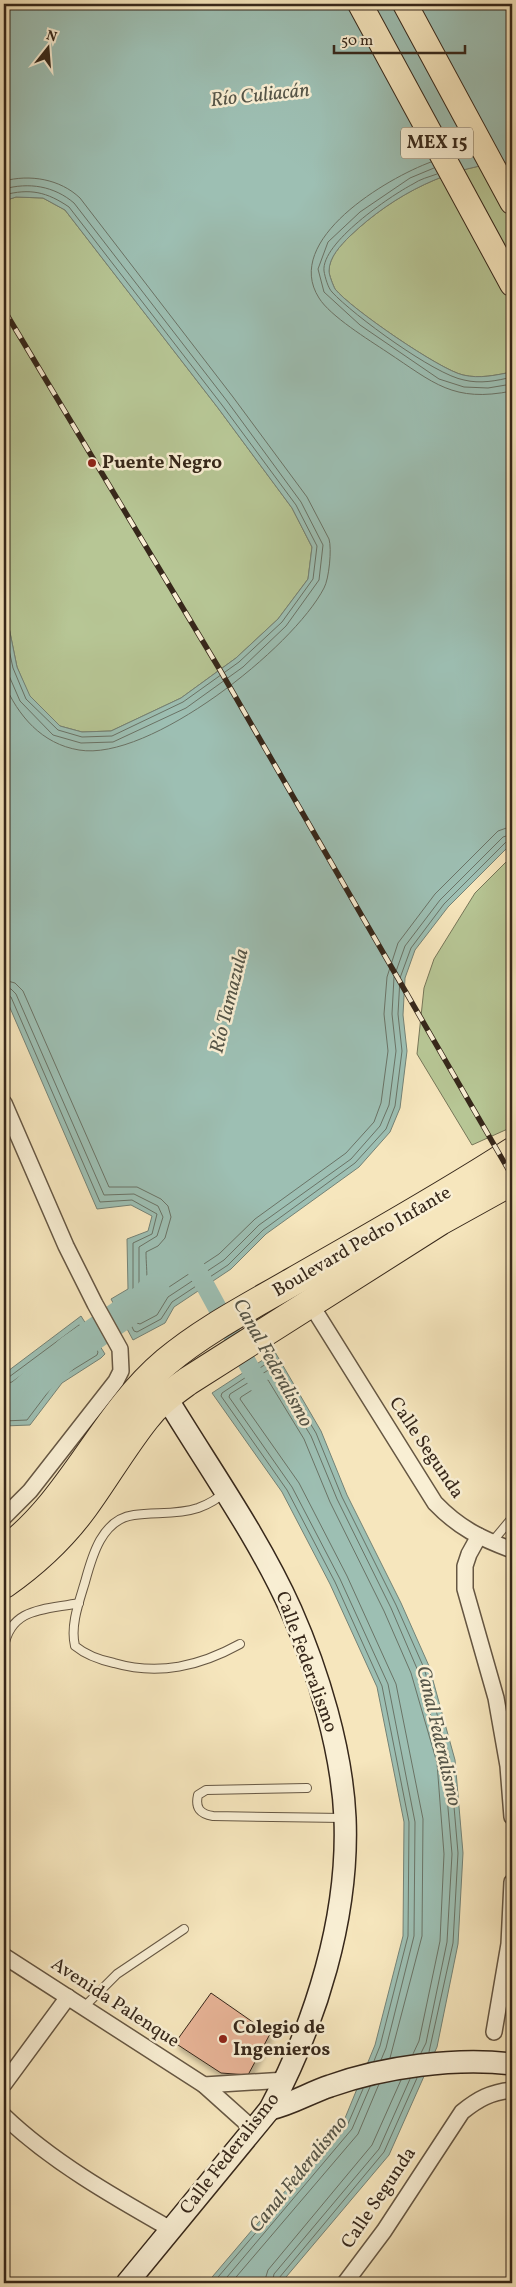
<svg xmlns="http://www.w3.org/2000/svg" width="516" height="2287" font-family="Vollkorn,serif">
<defs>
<filter id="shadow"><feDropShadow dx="3" dy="5.5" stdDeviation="2.5" flood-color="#0004"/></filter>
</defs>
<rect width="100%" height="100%" fill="#f6e6bd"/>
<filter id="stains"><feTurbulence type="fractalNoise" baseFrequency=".004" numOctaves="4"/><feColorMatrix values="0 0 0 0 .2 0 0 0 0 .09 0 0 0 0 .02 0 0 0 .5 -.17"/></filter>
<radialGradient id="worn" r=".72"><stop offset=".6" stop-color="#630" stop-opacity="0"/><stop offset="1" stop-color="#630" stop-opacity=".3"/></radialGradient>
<g fill="#b7c695" stroke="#767658">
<path d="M512,162V372C496,375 480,379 463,375C440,370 350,308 335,289C333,285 329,275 329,271C329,257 341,245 350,236C394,194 451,165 512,162Z"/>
<path d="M16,197L43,198L65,210L218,408L292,508L312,547L308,579L278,619L236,658L181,698L111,731L82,732L60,726L29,696L17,667L4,603V201Z"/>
<path d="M512,856V1127L472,1145L417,1054L424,988L434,959L475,893Z"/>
</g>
<g fill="#9dbfb3" stroke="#748276">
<path d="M4,4H512V162C451,165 394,194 350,236C341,245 329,257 329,271C329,275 333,285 335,289C350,308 440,370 463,375C480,379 496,375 512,372V843L448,907L415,950L405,978L403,1015L407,1051L400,1108L390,1132L359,1167L266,1234L231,1269L174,1307L165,1323L133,1340L111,1299L128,1289L127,1239L148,1231L152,1216L131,1205L97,1209L4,994V603L17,667L30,696L60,726L82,732L111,731L181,698L236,658L278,619L308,579L312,547L292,508L218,408L65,210L43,198L16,197L4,201Z"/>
<path d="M81,1316L105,1354L101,1358L62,1383L30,1425L4,1426V1374Z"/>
<path d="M275,1352L321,1431L347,1495L401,1603L429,1666L455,1760L463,1853L458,1944L437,2047L389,2155L281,2283H207L343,2123L375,2045L403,1936L404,1822L377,1687L330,1584L282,1492L212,1393Z"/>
</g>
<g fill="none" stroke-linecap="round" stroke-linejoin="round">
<g stroke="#6a7366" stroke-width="1">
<path d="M431,162C387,178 282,240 319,298C330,316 369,340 387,352C434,383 453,403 512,391"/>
<path d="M434,168L410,178L360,212L328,242L318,269L324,292L360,325L439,379L464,387L488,388L512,384"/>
<path d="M437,174C429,177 420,179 413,184C390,196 321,243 324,271C325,277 328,288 332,292C353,315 435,375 464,380C480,384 496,381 512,377"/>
<path d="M4,181C30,174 60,179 80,198L233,397L307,497L329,539C332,549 329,579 324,588C293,648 149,762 79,750C42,744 18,716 4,683"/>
<path d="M4,189C29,182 54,186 74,203L227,401L301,502L323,545L319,580L286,626L243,667L186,708L113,742L81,743L53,735L20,701L7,671L4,657"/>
<path d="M4,195C30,188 47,192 69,207L222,405L296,505L317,546L313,579L282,622L239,662L183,702L112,736L82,737L58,730L26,699L13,668L4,627"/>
<path d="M4,980L15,983L23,991L109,1187H137L161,1199L168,1206L171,1217L165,1238L158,1246L146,1252C146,1272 151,1291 137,1307L143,1314L151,1309L163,1291L219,1254L255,1219L346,1153L374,1122L381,1103L388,1051L384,1014L387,977L398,943L435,894L498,831L512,826"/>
<path d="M4,987L11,989L16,994L104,1195L134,1194L158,1206L163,1217L157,1236L139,1247V1291L136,1297L127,1304L137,1323L140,1324L157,1315L168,1297L224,1260L259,1225L351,1159L380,1126L389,1105L396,1051L392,1014L394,977L405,946L440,900L503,837L512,834"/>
<path d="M4,994L11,997L100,1202L132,1200L157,1214L152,1234L133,1243V1290L119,1301L134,1331L137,1332L161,1319L172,1302L228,1265L263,1230L355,1163L386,1129L395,1106L402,1051L398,1014L400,978L411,948L444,904L507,841L512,840"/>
<path d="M74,1345L78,1346V1350L54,1365H51L52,1361Z"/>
<path d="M4,1378L9,1377L79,1325L81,1326L98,1352L97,1355L58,1379L27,1420L4,1421"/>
<path d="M4,1384L12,1382L77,1334L80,1335L89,1350L88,1353L54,1375L23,1414L4,1415"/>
<path d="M4,1391L15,1389L45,1366L49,1367L19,1407H4"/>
<path d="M390,2058L422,1936L423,1819L396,1684L347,1576L299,1483L240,1399L241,1397L268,1380L304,1439L330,1502L384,1611L411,1673L437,1763L444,1854L440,1941L419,2041L413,2054"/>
<path d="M381,2060L386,2048L414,1936L415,1822L388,1684L340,1579L292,1487L229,1397L230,1394L270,1369L311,1436L337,1499L391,1608L418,1671L444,1762L452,1854L447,1942L426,2043L421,2053"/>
<path d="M374,2061L380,2046L408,1936L409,1822L382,1686L335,1582L287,1490L221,1396L222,1393L272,1360L316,1433L342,1497L396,1605L424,1668L450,1760L458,1853L453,1943L429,2052"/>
<path d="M213,2283L347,2126L363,2089"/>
<path d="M222,2283L352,2129L370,2087"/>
<path d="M231,2283L358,2134L379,2084"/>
<path d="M264,2283L268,2270L372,2145L401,2080"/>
<path d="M272,2283L274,2274L379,2149L410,2079"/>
<path d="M278,2283L279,2278L384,2152L417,2078"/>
</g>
<path stroke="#9dbfb3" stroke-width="19" d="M193,1263L262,1390"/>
<path stroke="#9dbfb3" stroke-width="31" d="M4,1405L14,1402L71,1350L145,1299L154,1289"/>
</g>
<path fill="#e7b396" stroke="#36271a" filter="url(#shadow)" d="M211,1993L270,2034L248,2075L221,2073L175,2043Z"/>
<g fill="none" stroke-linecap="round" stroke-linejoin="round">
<g stroke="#665743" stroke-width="10">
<g id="lane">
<path d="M224,1492C217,1500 209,1504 198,1508C177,1515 156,1512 134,1515C102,1519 92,1556 85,1582C79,1602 70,1626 75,1646C86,1655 100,1660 114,1663C159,1676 200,1666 240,1644"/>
<path d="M492,1542L512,1518"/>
<path d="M4,1647C11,1607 45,1610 79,1603"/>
<path d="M307,1788L206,1790L198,1795C195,1808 200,1814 213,1816L343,1818"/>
<path d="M84,2007L117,1974L184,1929"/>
</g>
</g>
<g stroke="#665743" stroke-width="18">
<g id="street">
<path d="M4,1103L66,1246L95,1304L120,1349L121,1371L116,1381L30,1491L4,1517"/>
<path d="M310,1303L435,1503C459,1528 480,1538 512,1550"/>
<path d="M479,1536L469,1554L465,1566V1589L496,1698L508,1766L512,1817"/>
<path d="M4,1956L204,2085L253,2129"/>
<path d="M494,2032L509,1944L512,1882"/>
<path d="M4,2084L68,1997"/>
<path d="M204,2085L286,2080"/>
<path d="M4,2116C52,2162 114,2197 172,2230"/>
<path d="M345,2283L384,2231L462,2112C478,2099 491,2092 512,2090"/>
</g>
</g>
<g stroke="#36271a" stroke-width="24">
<g id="secondary">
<path d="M270,2109C292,2104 309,2093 330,2086C383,2067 456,2057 512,2064"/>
<path d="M127,2283L270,2109C316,2022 349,1917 345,1818C342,1750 318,1671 291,1610C259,1538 207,1465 166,1397"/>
</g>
</g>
<g stroke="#36271a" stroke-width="26">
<g id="primary">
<path d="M360,4L512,284"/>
<path d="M405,4L512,202"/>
</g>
</g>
<g stroke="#36271a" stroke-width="30">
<g id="highway">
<path d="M4,1551C72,1501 102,1416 166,1362C204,1330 251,1306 294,1281C367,1239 441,1198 512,1152"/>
<path d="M4,1584C34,1563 62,1537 84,1507C105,1478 123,1447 145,1419C157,1403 173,1392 188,1381L440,1221L512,1181"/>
</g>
</g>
<use href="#lane" stroke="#f9efd4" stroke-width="8"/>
<use href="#street" stroke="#f9efd4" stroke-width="15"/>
<use href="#secondary" stroke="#f9efd4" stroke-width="21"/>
<use href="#primary" stroke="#f6e6bd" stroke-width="24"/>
<use href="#highway" stroke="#f6e6bd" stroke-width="28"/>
<g stroke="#36271a" stroke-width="5.5">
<path id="rail" d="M4,310L220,670L512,1176"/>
</g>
<use href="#rail" stroke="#f9efd4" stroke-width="4" stroke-dasharray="11" stroke-linecap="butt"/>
</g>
<g fill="#8f2418" stroke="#f9efd4" stroke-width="2">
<circle cx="92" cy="463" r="5"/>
<circle cx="223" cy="2039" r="5"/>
</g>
<g text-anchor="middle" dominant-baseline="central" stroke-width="5" stroke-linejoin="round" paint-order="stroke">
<rect fill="#f9efd4" stroke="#706352" stroke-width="1" x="401" y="127.5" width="72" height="31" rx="4"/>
<g font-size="18" font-weight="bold" fill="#36271a">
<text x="437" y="143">MEX 15</text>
</g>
<g font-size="19" font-weight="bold" fill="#36271a" stroke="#f9efd4" text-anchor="start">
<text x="102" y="463">Puente Negro</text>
<text x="233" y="2028">Colegio de<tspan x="233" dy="22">Ingenieros</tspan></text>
</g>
<g font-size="19" fill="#36271a" stroke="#f9efd4">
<text transform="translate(362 1242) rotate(-30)">Boulevard Pedro Infante</text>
<text transform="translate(426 1448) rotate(56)">Calle Segunda</text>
<text transform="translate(306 1662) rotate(70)">Calle Federalismo</text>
<text transform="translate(115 2003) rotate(33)">Avenida Palenque</text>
<text transform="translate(230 2154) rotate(-52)">Calle Federalismo</text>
<text transform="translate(379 2198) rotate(-56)">Calle Segunda</text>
</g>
<g font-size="20" font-style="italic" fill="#555548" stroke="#f9efd4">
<text transform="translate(260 96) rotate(-6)">Río Culiacán</text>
<text transform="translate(230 1001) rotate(-76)">Río Tamazula</text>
<text transform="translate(272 1363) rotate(61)">Canal Federalismo</text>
<text transform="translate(438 1736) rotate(77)">Canal Federalismo</text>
<text transform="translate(299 2175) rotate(-51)">Canal Federalismo</text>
</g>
</g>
<rect width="516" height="2287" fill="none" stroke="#f6e6bd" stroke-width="20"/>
<rect x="5" y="5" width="506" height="2277" fill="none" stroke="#36271a" stroke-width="2.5"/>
<rect x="10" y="10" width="496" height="2267" fill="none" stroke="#36271a"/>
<g transform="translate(48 48) rotate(17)" stroke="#f9efd4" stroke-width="4" paint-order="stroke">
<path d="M0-4L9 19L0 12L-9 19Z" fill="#36271a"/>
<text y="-8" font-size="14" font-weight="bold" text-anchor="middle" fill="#36271a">N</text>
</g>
<path d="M334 45v8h131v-8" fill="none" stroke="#36271a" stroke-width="2.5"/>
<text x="341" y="45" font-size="15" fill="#36271a" stroke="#f9efd4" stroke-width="4" paint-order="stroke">50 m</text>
<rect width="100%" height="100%" filter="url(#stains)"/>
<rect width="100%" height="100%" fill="url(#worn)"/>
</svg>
